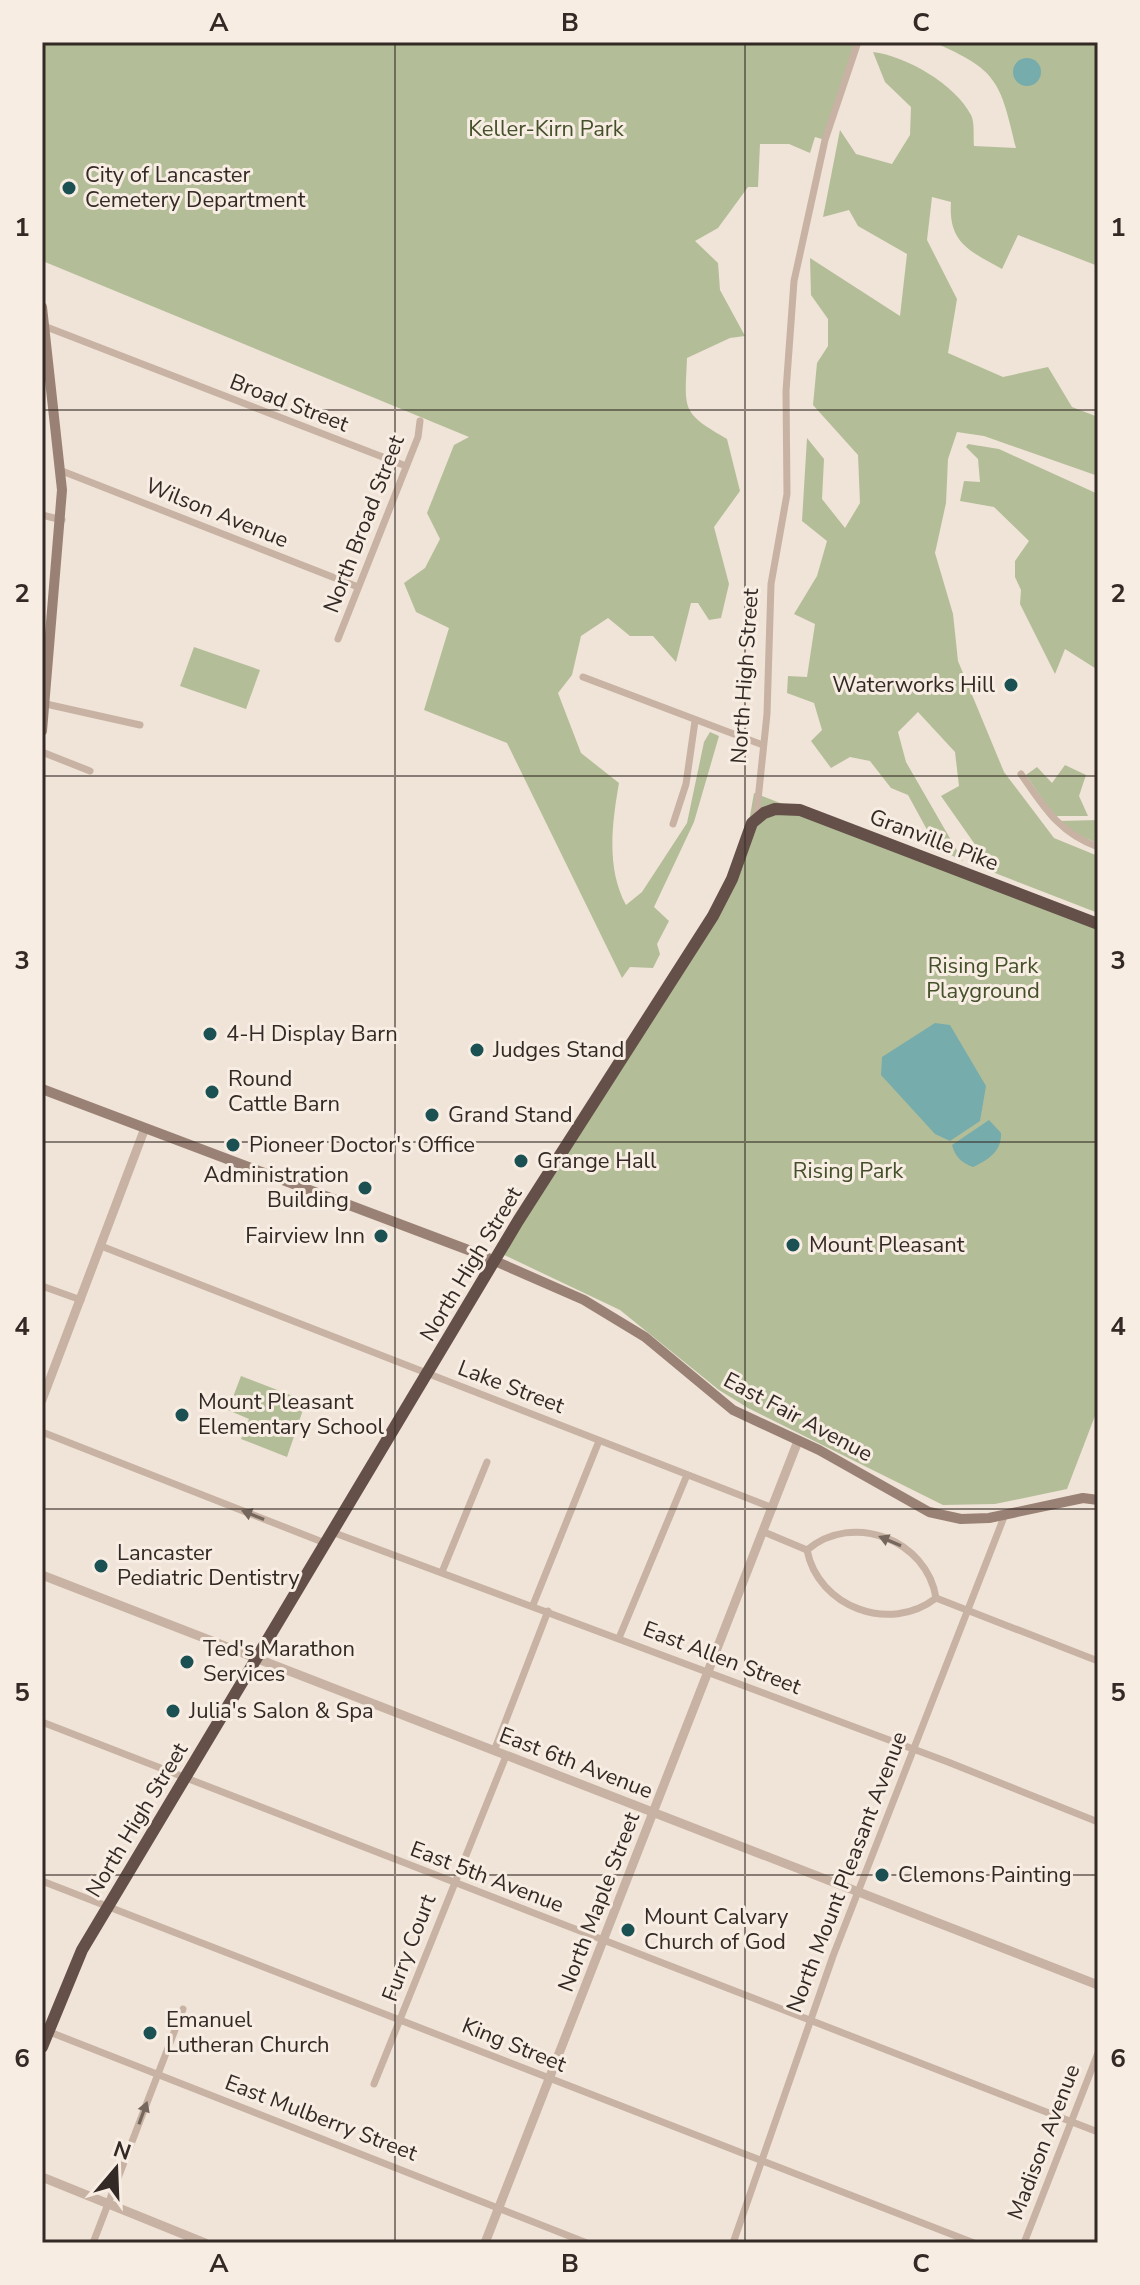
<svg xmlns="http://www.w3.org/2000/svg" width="1140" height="2285" font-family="'Nunito Sans',sans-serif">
<rect width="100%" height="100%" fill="#f0e3d7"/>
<g fill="#b3be98">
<path d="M42,42H858L825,140L815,137L810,153L789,144H760L758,187H748L718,228L695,241L718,263L720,290L745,336L730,338L687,358C685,410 680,412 727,439L740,491L714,527L729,584L721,618L709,620L698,603H691L676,662L653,636H630L608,618L581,636L572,675L558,693L581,753L619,783C612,823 606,868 626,905L642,892L687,823L704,742L710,732L719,736L694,822L654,907L669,921L657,944L660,954L653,968L630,967L622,978L507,743L424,710L449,628L416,612L404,583L425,568L440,539L427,513L454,445L469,437L45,262Z"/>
<path d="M933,42H1098V266L1018,235L1002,269C970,251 948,243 951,202L932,197L927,240L957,299L948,353L1003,377L1048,367L1072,407L1098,417V476L984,436L957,432L948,459L946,503L935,553L953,614L958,661L1004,772L1054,838L1098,856V913L995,873L941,796L959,786L955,752L918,712L898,732L906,762L963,861L937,848L908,795L891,788L870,761L850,757L831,768L811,741L822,730L814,703L787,693L788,676L807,677L815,624L794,614L817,576L827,541L802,521L807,438L824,459L822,499L845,528L860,503L858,455L813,405L817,363L828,346V319L811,295L810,258L900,316L907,254L858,226L849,210L823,217L840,130L856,154L892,164L910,135L911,107L885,82L873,52C906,56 955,84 971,115C975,123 973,137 974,146L1016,148C1000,81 998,70 933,42Z"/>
<path d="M968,444L999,449L1098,494V670L1065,649L1055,674L1020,604L1021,590L1015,577V561L1029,541L994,507L960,501L964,481L980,482L978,459L966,447Z"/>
<path d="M194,647L260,670L246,709L180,686Z"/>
<path d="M1065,765L1086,775L1079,796L1088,816H1054L1026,775L1037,767L1052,783Z"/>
<path d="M754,793L1098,925V1408L1067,1489L995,1504L943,1505L748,1408L719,1390L620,1310L500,1253L713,916L746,839Z"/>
<path d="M1098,820V843L1069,832L1059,821Z"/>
<path d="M241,1376L306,1401L287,1457L241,1439L249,1419L228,1410Z"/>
</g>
<g fill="#77acac">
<circle cx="1027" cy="72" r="14"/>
<path d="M935,1023L950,1025L986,1086L980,1121L950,1141L935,1134L881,1075L882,1057Z"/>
<path d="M989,1120L1001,1133C1002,1151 988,1160 973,1167C962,1163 955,1157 952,1145Z"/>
</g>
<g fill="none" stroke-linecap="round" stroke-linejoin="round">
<g stroke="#c7b2a3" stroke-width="7">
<path d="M44,326L406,466"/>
<path d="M62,471L358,587"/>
<path d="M42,515L62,520"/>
<path d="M338,639L418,437L420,421"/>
<path d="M583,677L763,745"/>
<path d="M46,704L140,725"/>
<path d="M42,752L90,771"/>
<path d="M1021,774C1044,807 1059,833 1098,847"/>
<path d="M756,819L767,714L771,584L787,494L786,391L794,281L825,140L858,42"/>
<path d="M673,824L686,784L695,721"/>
<path d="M101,1246L773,1508"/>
<path d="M42,1286L81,1300"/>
<path d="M42,1432L325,1543"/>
<path d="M332,1532L948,1762L1098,1822"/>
<path d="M764,1532L807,1550"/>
<path d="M807,1550C853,1511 927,1540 936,1598"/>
<path d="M807,1550C818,1607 890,1634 936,1598"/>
<path d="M442,1572L487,1462"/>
<path d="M936,1598L1098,1661"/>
<path d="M533,1605L599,1441"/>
<path d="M619,1638L687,1475"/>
<path d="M42,1722L1098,2132"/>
<path d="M494,1751L548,1611"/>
<path d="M42,1881L974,2243"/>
<path d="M42,2029L587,2243"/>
<path d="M374,2084L506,1756"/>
<path d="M93,2243L183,2009"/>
<path d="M733,2243L833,1956L1004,1517"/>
<path d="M1024,2243L1098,2053"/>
</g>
<g stroke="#c7b2a3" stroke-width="9">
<path d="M42,1400L145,1128"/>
<path d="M42,1575L1098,1985"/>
<path d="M42,2177L205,2243"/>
<path d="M485,2243L798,1441"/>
</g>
<g stroke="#9a8175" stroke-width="10">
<path d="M42,307L62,490L42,731"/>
<path d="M42,1089L479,1254L584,1300L645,1337L733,1410L819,1450L929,1512L961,1519L989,1518L1083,1498L1098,1500"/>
</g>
<path stroke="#645049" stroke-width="12" d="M42,2047L82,1950L518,1221L713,916L732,879L752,823L764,813L775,809L800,810L1098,924"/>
</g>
<defs><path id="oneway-solid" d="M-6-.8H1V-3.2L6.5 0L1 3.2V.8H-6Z" transform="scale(2)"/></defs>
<g fill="#76675e">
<use href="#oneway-solid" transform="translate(253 1515) rotate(-158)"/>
<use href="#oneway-solid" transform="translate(890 1541) rotate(-157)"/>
<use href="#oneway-solid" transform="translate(143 2113) rotate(-70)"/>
</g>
<path fill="none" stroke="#332925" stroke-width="2" stroke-opacity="0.55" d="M395,42V2243M745,42V2243M42,410H1098M42,776H1098M42,1142H1098M42,1509H1098M42,1875H1098"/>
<g fill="#1c5153" stroke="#f8ede3" stroke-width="3">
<circle cx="69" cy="188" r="8"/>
<circle cx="1011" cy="685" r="8"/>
<circle cx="210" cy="1034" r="8"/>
<circle cx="477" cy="1050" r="8"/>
<circle cx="212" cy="1092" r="8"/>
<circle cx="432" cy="1115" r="8"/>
<circle cx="233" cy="1145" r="8"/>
<circle cx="521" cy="1161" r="8"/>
<circle cx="365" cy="1188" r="8"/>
<circle cx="381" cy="1236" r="8"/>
<circle cx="793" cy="1245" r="8"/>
<circle cx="182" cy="1415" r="8"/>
<circle cx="101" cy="1566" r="8"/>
<circle cx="187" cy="1662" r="8"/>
<circle cx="173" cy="1711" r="8"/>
<circle cx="882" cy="1875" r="8"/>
<circle cx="628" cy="1930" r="8"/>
<circle cx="150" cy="2033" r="8"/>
</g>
<g text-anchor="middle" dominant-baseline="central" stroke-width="6" stroke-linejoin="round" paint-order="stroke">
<g font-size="22" fill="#44502a" stroke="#f8ede3">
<text x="546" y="129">Keller-Kirn Park</text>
<text x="983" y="966">Rising Park<tspan x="983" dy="25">Playground</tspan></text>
<text x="848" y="1171">Rising Park</text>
</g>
<g font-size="22" fill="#332925" stroke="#f8ede3" text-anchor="start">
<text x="85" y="175">City of Lancaster<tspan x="85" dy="25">Cemetery Department</tspan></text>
<text x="995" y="685" text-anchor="end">Waterworks Hill</text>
<text x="226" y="1034">4-H Display Barn</text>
<text x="493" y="1050">Judges Stand</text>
<text x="228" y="1079">Round<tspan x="228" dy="25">Cattle Barn</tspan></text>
<text x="448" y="1115">Grand Stand</text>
<text x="249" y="1145">Pioneer Doctor's Office</text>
<text x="537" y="1161">Grange Hall</text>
<text x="349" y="1175" text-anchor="end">Administration<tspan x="349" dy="25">Building</tspan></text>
<text x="365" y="1236" text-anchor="end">Fairview Inn</text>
<text x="809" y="1245">Mount Pleasant</text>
<text x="198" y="1402">Mount Pleasant<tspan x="198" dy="25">Elementary School</tspan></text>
<text x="117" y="1553">Lancaster<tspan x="117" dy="25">Pediatric Dentistry</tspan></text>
<text x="203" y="1649">Ted's Marathon<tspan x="203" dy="25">Services</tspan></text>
<text x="189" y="1711">Julia's Salon &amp; Spa</text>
<text x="898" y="1875">Clemons Painting</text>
<text x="644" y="1917">Mount Calvary<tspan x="644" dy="25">Church of God</tspan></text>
<text x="166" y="2020">Emanuel<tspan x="166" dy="25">Lutheran Church</tspan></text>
</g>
<g font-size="22" fill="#332925" stroke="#f8ede3">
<text transform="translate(289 403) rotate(21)">Broad Street</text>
<text transform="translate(217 513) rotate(22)">Wilson Avenue</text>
<text transform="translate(364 524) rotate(-69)">North Broad Street</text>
<text transform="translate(745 676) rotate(-86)">North High Street</text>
<text transform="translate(934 840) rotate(21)">Granville Pike</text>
<text transform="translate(471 1264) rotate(-59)">North High Street</text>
<text transform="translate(511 1387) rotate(21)">Lake Street</text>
<text transform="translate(798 1417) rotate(28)">East Fair Avenue</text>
<text transform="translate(722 1658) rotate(21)">East Allen Street</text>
<text transform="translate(576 1763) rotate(21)">East 6th Avenue</text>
<text transform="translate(137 1820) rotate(-59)">North High Street</text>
<text transform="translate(847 1872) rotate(-69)">North Mount Pleasant Avenue</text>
<text transform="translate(487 1877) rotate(21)">East 5th Avenue</text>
<text transform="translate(599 1902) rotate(-69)">North Maple Street</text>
<text transform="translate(409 1948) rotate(-69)">Furry Court</text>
<text transform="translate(514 2045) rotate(22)">King Street</text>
<text transform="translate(321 2118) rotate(21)">East Mulberry Street</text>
<text transform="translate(1044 2142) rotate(-69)">Madison Avenue</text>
</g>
</g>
<rect width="1140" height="2285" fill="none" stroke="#f8ede3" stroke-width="88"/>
<g transform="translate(116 2169) rotate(19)" stroke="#f8ede3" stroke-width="6" paint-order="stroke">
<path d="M0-6L14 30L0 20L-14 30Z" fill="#332925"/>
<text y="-12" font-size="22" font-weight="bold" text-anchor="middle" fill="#332925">N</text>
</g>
<rect x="44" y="44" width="1052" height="2197" fill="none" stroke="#332925" stroke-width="3"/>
<g font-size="26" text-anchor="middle" font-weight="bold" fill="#332925">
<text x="219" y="31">A</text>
<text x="570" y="31">B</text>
<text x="921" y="31">C</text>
<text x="22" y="236">1</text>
<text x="1118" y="236">1</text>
<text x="22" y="602">2</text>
<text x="1118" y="602">2</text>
<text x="22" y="969">3</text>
<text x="1118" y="969">3</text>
<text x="22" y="1335">4</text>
<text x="1118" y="1335">4</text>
<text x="22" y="1701">5</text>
<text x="1118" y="1701">5</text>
<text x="22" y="2067">6</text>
<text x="1118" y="2067">6</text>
<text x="219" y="2272">A</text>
<text x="570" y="2272">B</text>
<text x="921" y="2272">C</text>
</g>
</svg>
